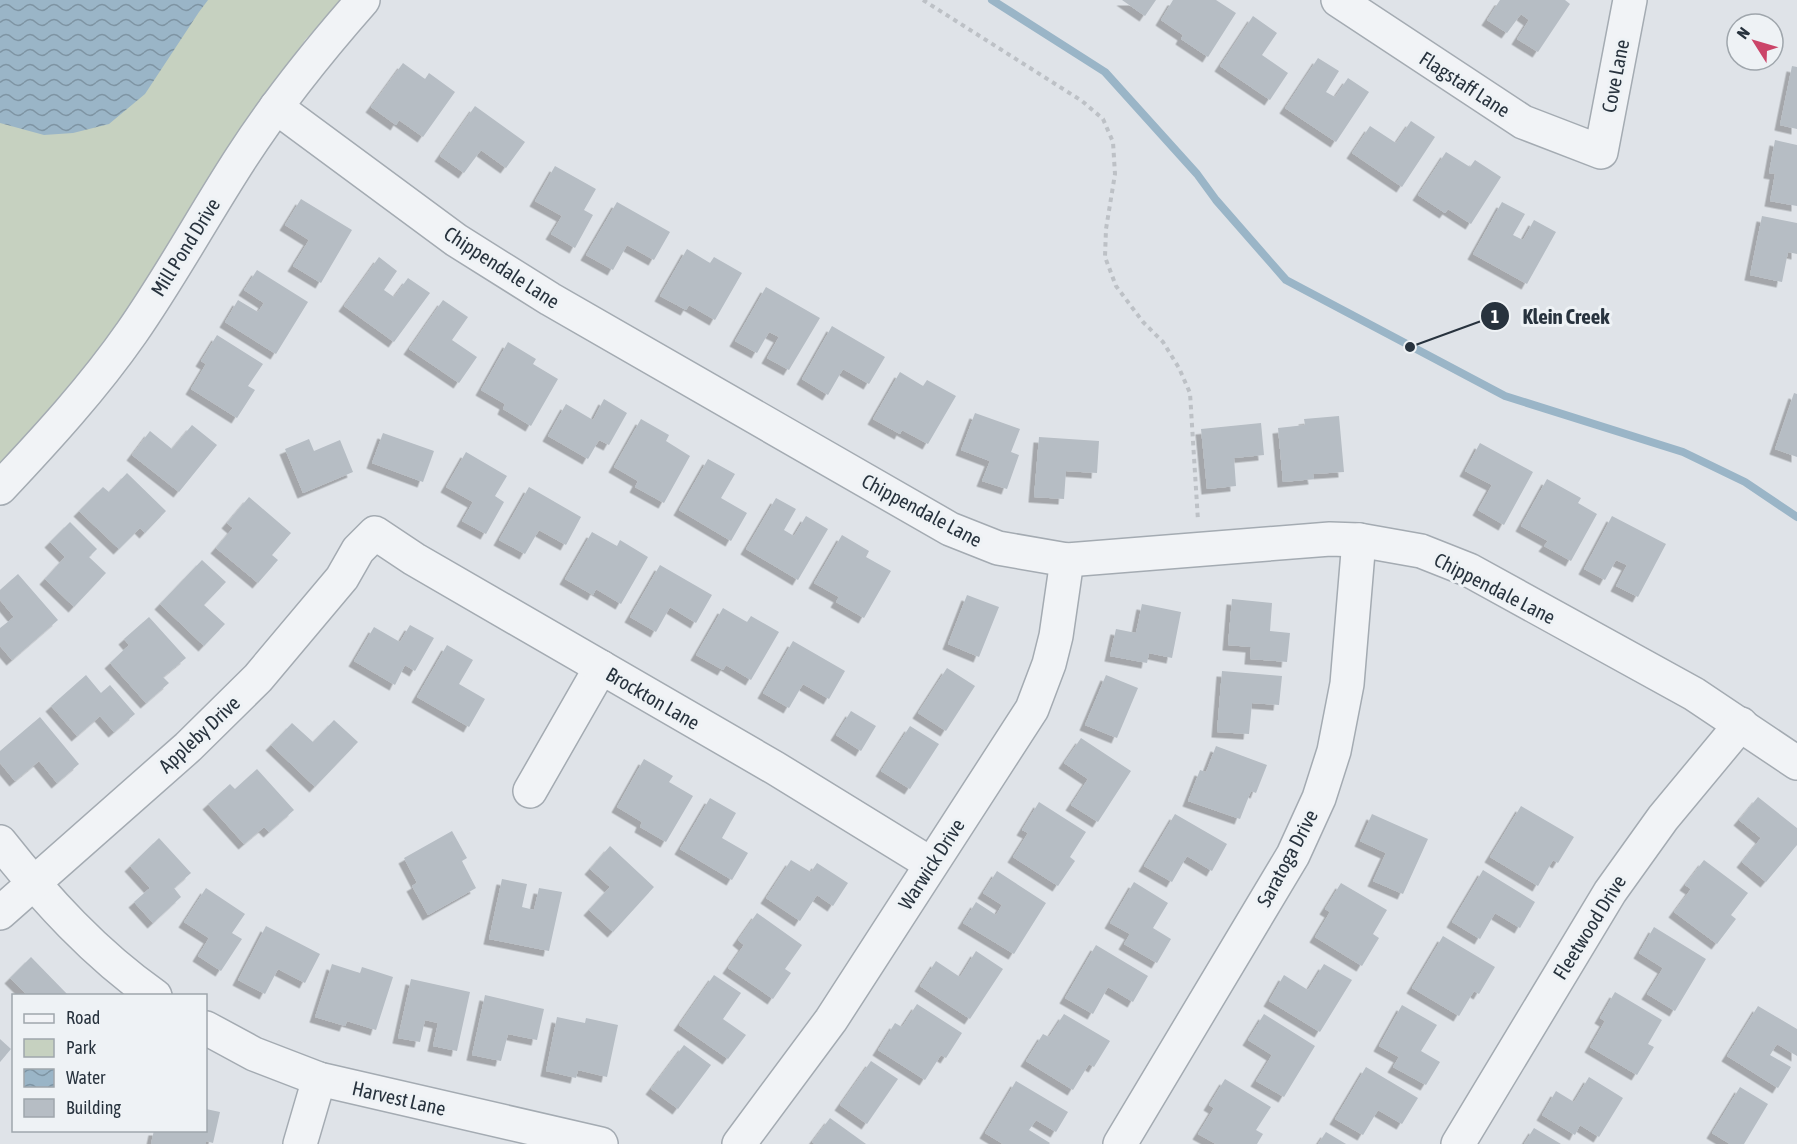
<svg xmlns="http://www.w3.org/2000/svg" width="1797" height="1144" font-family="'Asap Condensed',sans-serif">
<defs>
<pattern id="water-waves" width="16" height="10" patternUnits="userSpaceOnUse" patternTransform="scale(1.5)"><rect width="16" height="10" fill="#9ab5c7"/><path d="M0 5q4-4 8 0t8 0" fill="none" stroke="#7e94a3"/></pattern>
<filter id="shadow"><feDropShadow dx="-5.5" dy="5.5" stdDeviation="0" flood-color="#0004"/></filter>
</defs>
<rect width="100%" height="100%" fill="#dfe3e8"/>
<path fill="#c6d1c0" d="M0,0H343L305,40L124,318L51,415L0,468Z"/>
<path fill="url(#water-waves)" d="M0,0H208L199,12L145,94L109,124L73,133L44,135L0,123Z"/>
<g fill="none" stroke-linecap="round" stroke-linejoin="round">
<path stroke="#9ab5c7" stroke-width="8" d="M992,0L1105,72L1197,174L1216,200L1286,280L1505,396L1683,452L1745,482L1797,517"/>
</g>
<g fill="#b6bdc4" filter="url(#shadow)">
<path d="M1122,0H1156L1145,16Z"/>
<path d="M1173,0H1216L1236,13L1208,57L1181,39L1183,35L1161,20Z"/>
<path d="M1500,0H1565L1570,4L1538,52L1517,39L1529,20L1521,14L1507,33L1487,20Z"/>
<path d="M1253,16L1277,33L1262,55L1288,73L1270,100L1220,66Z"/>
<path d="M1318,58L1339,71L1326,92L1335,97L1348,78L1369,92L1336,142L1285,108Z"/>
<path d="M403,63L425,79L429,73L455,92L423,137L399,120L396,125L371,107Z"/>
<path d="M1792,66L1797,67V129L1780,125Z"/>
<path d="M475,106L525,142L506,168L481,150L464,173L440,156Z"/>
<path d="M1411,121L1435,137L1402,187L1352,153L1370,126L1396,143Z"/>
<path d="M1775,140L1797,145V206L1770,201L1775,174L1769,173Z"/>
<path d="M1446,152L1470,167L1475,160L1501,177L1471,224L1448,209L1445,213L1418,195Z"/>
<path d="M555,166L596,189L584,210L593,215L575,248L551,234L562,216L535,201Z"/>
<path d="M301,199L352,230L321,283L293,266L309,240L285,225Z"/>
<path d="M617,202L670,232L654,260L627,245L613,270L586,255Z"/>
<path d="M1502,202L1525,214L1513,235L1523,240L1534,220L1556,232L1527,284L1473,254Z"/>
<path d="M1762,216L1797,223V254L1788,252L1782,282L1750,275Z"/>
<path d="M687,249L710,263L714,257L742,273L715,320L689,305L686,310L660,296Z"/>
<path d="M379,257L397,271L384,290L394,297L408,278L430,293L394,342L344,306Z"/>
<path d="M257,270L308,302L276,354L225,322L238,300L258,312L264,303L244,290Z"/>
<path d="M766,287L820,318L789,370L767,358L779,337L769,332L757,353L735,341Z"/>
<path d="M443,300L468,317L452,340L477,357L459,383L409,349Z"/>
<path d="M832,326L885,357L869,384L843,369L828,395L802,379Z"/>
<path d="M217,335L263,364L248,386L255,390L237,418L191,389L206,364L201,361Z"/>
<path d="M508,342L536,359L533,364L558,379L531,426L503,409L505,404L481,390Z"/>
<path d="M900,372L923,386L927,380L956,396L928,444L902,430L900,434L873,419Z"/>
<path d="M1794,393L1797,394V457L1775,449Z"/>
<path d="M604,399L627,413L609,445L599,440L588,459L548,436L566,404L593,420Z"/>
<path d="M975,413L1020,429L1011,452L1019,455L1007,489L982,481L990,461L961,450Z"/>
<path d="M1339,416L1344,472L1313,474L1314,479L1283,482L1278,428L1305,425L1304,419Z"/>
<path d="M641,419L669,435L666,441L690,456L664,503L635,487L638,481L614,467Z"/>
<path d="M1261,423L1264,455L1234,458L1236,486L1207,489L1201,429Z"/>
<path d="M192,425L217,445L179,492L132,455L150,431L172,449Z"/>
<path d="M383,433L434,451L423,482L372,463Z"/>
<path d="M1039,437L1099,441L1097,473L1066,471L1064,499L1034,497Z"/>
<path d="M309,439L314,451L340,440L353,472L303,493L285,449Z"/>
<path d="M1480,443L1533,472L1504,525L1478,510L1492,485L1465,471Z"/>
<path d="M466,452L507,476L495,496L504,502L486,534L462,521L473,502L446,487Z"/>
<path d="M708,459L735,474L721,498L747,513L731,541L679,510Z"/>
<path d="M127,473L166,511L145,533L140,528L119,549L79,511L103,487L109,492Z"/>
<path d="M1547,479L1581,498L1578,503L1597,514L1571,561L1544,546L1548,541L1521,526Z"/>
<path d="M529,487L581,517L566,545L539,530L525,554L499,540Z"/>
<path d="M249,497L291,533L272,555L278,560L258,583L216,548L233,528L227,523Z"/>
<path d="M776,498L796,509L784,530L794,536L806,516L828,529L798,580L746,549Z"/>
<path d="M1612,516L1666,544L1638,597L1616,586L1627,565L1616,560L1605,580L1584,569Z"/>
<path d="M70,522L97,549L89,557L106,573L74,607L45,579L65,557L50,542Z"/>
<path d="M592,532L617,546L620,540L648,557L621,604L596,589L593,595L565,579Z"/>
<path d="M842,535L869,551L866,557L891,571L864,618L836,602L839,597L814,583Z"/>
<path d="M202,560L226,582L204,605L225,624L204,646L160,604Z"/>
<path d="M660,565L712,595L696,623L670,607L656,632L630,617Z"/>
<path d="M18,574L58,620L12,660L0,646V628L14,617L0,600V590Z"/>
<path d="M967,595L999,607L979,657L948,644Z"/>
<path d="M1232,599L1272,603L1270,631L1290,633L1287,662L1250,659L1251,647L1228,645Z"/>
<path d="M1142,604L1181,612L1172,658L1149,653L1147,663L1110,656L1116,629L1136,633Z"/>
<path d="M723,608L747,622L751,616L779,632L751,680L726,665L723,670L696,655Z"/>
<path d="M149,617L186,658L163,677L169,683L146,703L110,663L129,645L124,639Z"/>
<path d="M410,625L434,638L415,671L405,665L395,685L354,661L374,627L400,642Z"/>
<path d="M793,641L845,671L829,699L803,684L789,708L763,693Z"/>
<path d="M447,645L473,660L459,684L485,699L469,727L417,697Z"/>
<path d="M947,668L975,686L946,731L918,713Z"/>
<path d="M1222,671L1282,676L1279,705L1252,703L1249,734L1217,732Z"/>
<path d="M86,675L101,693L110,685L135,714L114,732L100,716L77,736L51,706Z"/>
<path d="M1106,675L1138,688L1117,738L1085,725Z"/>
<path d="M851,711L876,726L861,751L836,735Z"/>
<path d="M40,717L79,764L57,783L39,761L15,781L0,763V751Z"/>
<path d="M334,720L358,742L315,787L271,745L292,723L313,742Z"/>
<path d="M910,726L939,744L910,789L881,771Z"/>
<path d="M1081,738L1131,771L1098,822L1071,805L1088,779L1064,763Z"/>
<path d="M1216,746L1267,765L1256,793L1251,791L1240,819L1188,801L1200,770L1206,772Z"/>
<path d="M644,759L673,776L669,782L693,796L666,842L640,827L642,822L617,807Z"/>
<path d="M257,769L294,810L269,832L264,827L244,844L208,804L230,784L235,789Z"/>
<path d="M1758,797L1797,828V845L1766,882L1742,862L1761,838L1739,820Z"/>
<path d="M710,798L736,813L722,838L748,853L732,880L680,849Z"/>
<path d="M1039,802L1086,832L1070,857L1075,861L1058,886L1013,857L1028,833L1022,830Z"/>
<path d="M1521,806L1574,837L1558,863L1553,860L1538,886L1490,857Z"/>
<path d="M1175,814L1227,844L1212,871L1187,856L1172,882L1144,866Z"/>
<path d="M1372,814L1428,839L1403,894L1373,881L1386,853L1360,841Z"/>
<path d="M452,831L467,858L462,861L476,888L428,915L412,886L417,883L404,858Z"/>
<path d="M159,838L191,873L174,888L181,897L153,923L134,902L150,888L130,866Z"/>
<path d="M610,846L654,887L613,932L589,910L610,887L590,869Z"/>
<path d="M791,860L811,872L817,863L848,883L833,906L817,895L800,921L766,898Z"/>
<path d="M1704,860L1748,893L1731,915L1736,919L1717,944L1674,912L1691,889L1685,885Z"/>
<path d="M1483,870L1535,902L1520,928L1495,913L1480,939L1452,922Z"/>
<path d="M997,871L1046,903L1014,954L963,923L976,902L996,915L1002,905L983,893Z"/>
<path d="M502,879L527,884L522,907L534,910L539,888L562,892L549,951L489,939Z"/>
<path d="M1134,882L1168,903L1153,928L1171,939L1157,963L1124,944L1130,934L1110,923Z"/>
<path d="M1341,883L1387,910L1373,934L1379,938L1362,966L1315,937L1330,912L1325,909Z"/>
<path d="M206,888L245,914L232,933L242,939L221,971L198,956L209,938L184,922Z"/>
<path d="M757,913L802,945L785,969L791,973L773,999L728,968L744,945L738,940Z"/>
<path d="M266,926L320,954L305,983L278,969L265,994L238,980Z"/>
<path d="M1654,927L1706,959L1675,1011L1647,994L1663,968L1639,953Z"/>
<path d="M1443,936L1495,967L1479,994L1474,991L1459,1016L1412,988Z"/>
<path d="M1096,945L1148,976L1133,1002L1108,987L1093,1014L1065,998Z"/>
<path d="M976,951L1003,969L970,1019L920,986L936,961L960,977Z"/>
<path d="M31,957L69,996H28L10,978Z"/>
<path d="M332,964L360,973L362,967L393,977L376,1030L347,1021L345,1026L315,1017Z"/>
<path d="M1324,964L1352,980L1320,1032L1269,1001L1284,975L1308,990Z"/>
<path d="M714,975L741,993L723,1019L746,1035L728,1059L679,1025Z"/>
<path d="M411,979L470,992L457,1051L433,1046L438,1023L425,1020L420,1042L398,1038Z"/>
<path d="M1615,992L1662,1020L1648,1044L1654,1047L1637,1075L1590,1047L1605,1021L1600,1018Z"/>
<path d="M485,995L544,1009L537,1040L508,1034L501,1061L472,1055Z"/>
<path d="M917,1004L962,1033L946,1058L941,1055L925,1080L878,1050L895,1023L902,1027Z"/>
<path d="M1402,1005L1437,1025L1421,1051L1440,1062L1426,1085L1393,1067L1399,1057L1379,1046Z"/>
<path d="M1758,1006L1797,1029V1056L1777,1044L1770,1055L1791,1067L1778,1088L1727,1056Z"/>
<path d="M1064,1014L1110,1041L1094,1067L1089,1064L1073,1090L1026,1061L1043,1034L1049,1037Z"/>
<path d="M1264,1014L1315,1046L1284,1097L1256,1081L1272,1055L1248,1040Z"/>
<path d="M557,1017L585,1023L586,1018L618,1025L607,1077L578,1070L576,1078L546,1071Z"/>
<path d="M0,1039L11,1049L0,1062Z"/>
<path d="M684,1045L711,1065L678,1109L651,1089Z"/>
<path d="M871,1061L898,1079L867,1124L840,1105Z"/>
<path d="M1366,1067L1418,1098L1402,1124L1378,1110L1363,1135L1335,1119Z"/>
<path d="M1589,1077L1623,1098L1599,1137L1580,1125L1575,1135L1542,1115L1556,1091L1574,1102Z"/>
<path d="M1225,1079L1271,1107L1256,1130L1263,1134L1257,1144H1216L1198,1134L1214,1108L1209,1105Z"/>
<path d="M1016,1081L1068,1112L1056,1132L1036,1120L1029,1130L1050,1143L1049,1144H1003L985,1133Z"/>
<path d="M1740,1087L1768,1104L1744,1144H1730L1712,1133Z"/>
<path d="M206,1109L220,1112L213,1143L206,1141V1144H151L154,1130H206Z"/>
<path d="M830,1118L866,1144H815L812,1142Z"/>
<path d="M1534,1128L1561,1144H1524Z"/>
<path d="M1326,1132L1346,1144H1318Z"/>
</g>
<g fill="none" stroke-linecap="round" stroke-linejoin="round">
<g stroke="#a4abb2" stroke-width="36">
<g id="minor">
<path d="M1338,0L1523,122L1601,152L1630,0"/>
<path d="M276,107L456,240L550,299L950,529L998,548L1067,560L1330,539L1359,540L1421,551L1469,570L1694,694L1797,763"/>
<path d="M0,488C47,438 93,388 132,332C171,276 204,215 241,158C277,102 319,50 363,0"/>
<path d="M530,791L601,667"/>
<path d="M0,842C45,899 95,954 155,996"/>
<path d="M0,913L188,747L258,678L342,578L358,550L375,533L414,559L775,768L931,864"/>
<path d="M206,1028L254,1054L319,1079L601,1144"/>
<path d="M300,1144L319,1079"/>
<path d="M739,1144L831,1020L1032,709L1049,664L1056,636L1067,560"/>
<path d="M1120,1144L1293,855L1319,798L1334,751L1347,684L1359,540"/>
<path d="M1458,1144L1610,892L1663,818L1741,724"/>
</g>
</g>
<path stroke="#bdc1c6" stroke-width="4" stroke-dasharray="4.5 4.5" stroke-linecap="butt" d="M923,0L1082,101L1103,119L1113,142L1115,174L1106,229L1105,257L1116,286L1143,322L1163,342L1179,368L1190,393L1198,521"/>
<use href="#minor" stroke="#f1f3f6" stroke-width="33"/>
</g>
<g text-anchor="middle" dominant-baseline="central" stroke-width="6" stroke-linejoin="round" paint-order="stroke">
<g font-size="20" fill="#28333e" stroke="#eef2f5">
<text transform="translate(1615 76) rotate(-79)">Cove Lane</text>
<text transform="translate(1465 84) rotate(33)">Flagstaff Lane</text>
<text transform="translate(185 247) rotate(-58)">Mill Pond Drive</text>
<text transform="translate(502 267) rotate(33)">Chippendale Lane</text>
<text transform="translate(922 510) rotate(28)">Chippendale Lane</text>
<text transform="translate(1495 588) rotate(27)">Chippendale Lane</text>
<text transform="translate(653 698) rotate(30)">Brockton Lane</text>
<text transform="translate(199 734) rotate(-43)">Appleby Drive</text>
<text transform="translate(1287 858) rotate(-62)">Saratoga Drive</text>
<text transform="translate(931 864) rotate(-57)">Warwick Drive</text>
<text transform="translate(1589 927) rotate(-58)">Fleetwood Drive</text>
<text transform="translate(399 1098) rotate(13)">Harvest Lane</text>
</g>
</g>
<path fill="none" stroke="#28333e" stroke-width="2" d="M1410 347L1495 316"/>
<g fill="#28333e" stroke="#eef2f5" stroke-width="2">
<circle cx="1410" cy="347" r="6"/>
<circle cx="1495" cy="316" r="15"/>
</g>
<g font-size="18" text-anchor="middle" font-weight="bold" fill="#fff">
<text x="1495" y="323">1</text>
</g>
<g font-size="21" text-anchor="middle" font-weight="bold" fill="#28333e" stroke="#eef2f5" stroke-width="6" stroke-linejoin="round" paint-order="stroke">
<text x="1566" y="324">Klein Creek</text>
</g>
<rect x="12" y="994" width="195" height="138" fill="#eef2f5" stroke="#9fa6ac" stroke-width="1.5"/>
<rect x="24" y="1014" width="30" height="9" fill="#f1f3f6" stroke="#9fa6ac" stroke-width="1.5"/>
<text x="66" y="1024" font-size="18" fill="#28333e">Road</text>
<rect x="24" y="1039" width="30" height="18" fill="#c6d1c0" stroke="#9fa6ac" stroke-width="1.5"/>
<text x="66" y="1054" font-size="18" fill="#28333e">Park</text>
<rect x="24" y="1069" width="30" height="18" fill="url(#water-waves)" stroke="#9fa6ac" stroke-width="1.5"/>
<text x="66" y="1084" font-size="18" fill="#28333e">Water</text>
<rect x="24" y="1099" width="30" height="18" fill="#b6bdc4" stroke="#9fa6ac" stroke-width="1.5"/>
<text x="66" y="1114" font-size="18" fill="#28333e">Building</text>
<g transform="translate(1755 42) rotate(307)"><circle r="28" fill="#eef2f5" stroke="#9fa6ac" stroke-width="1.5"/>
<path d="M0-4.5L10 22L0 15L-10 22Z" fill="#cb4569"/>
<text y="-9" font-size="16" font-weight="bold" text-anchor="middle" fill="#28333e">N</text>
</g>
</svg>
